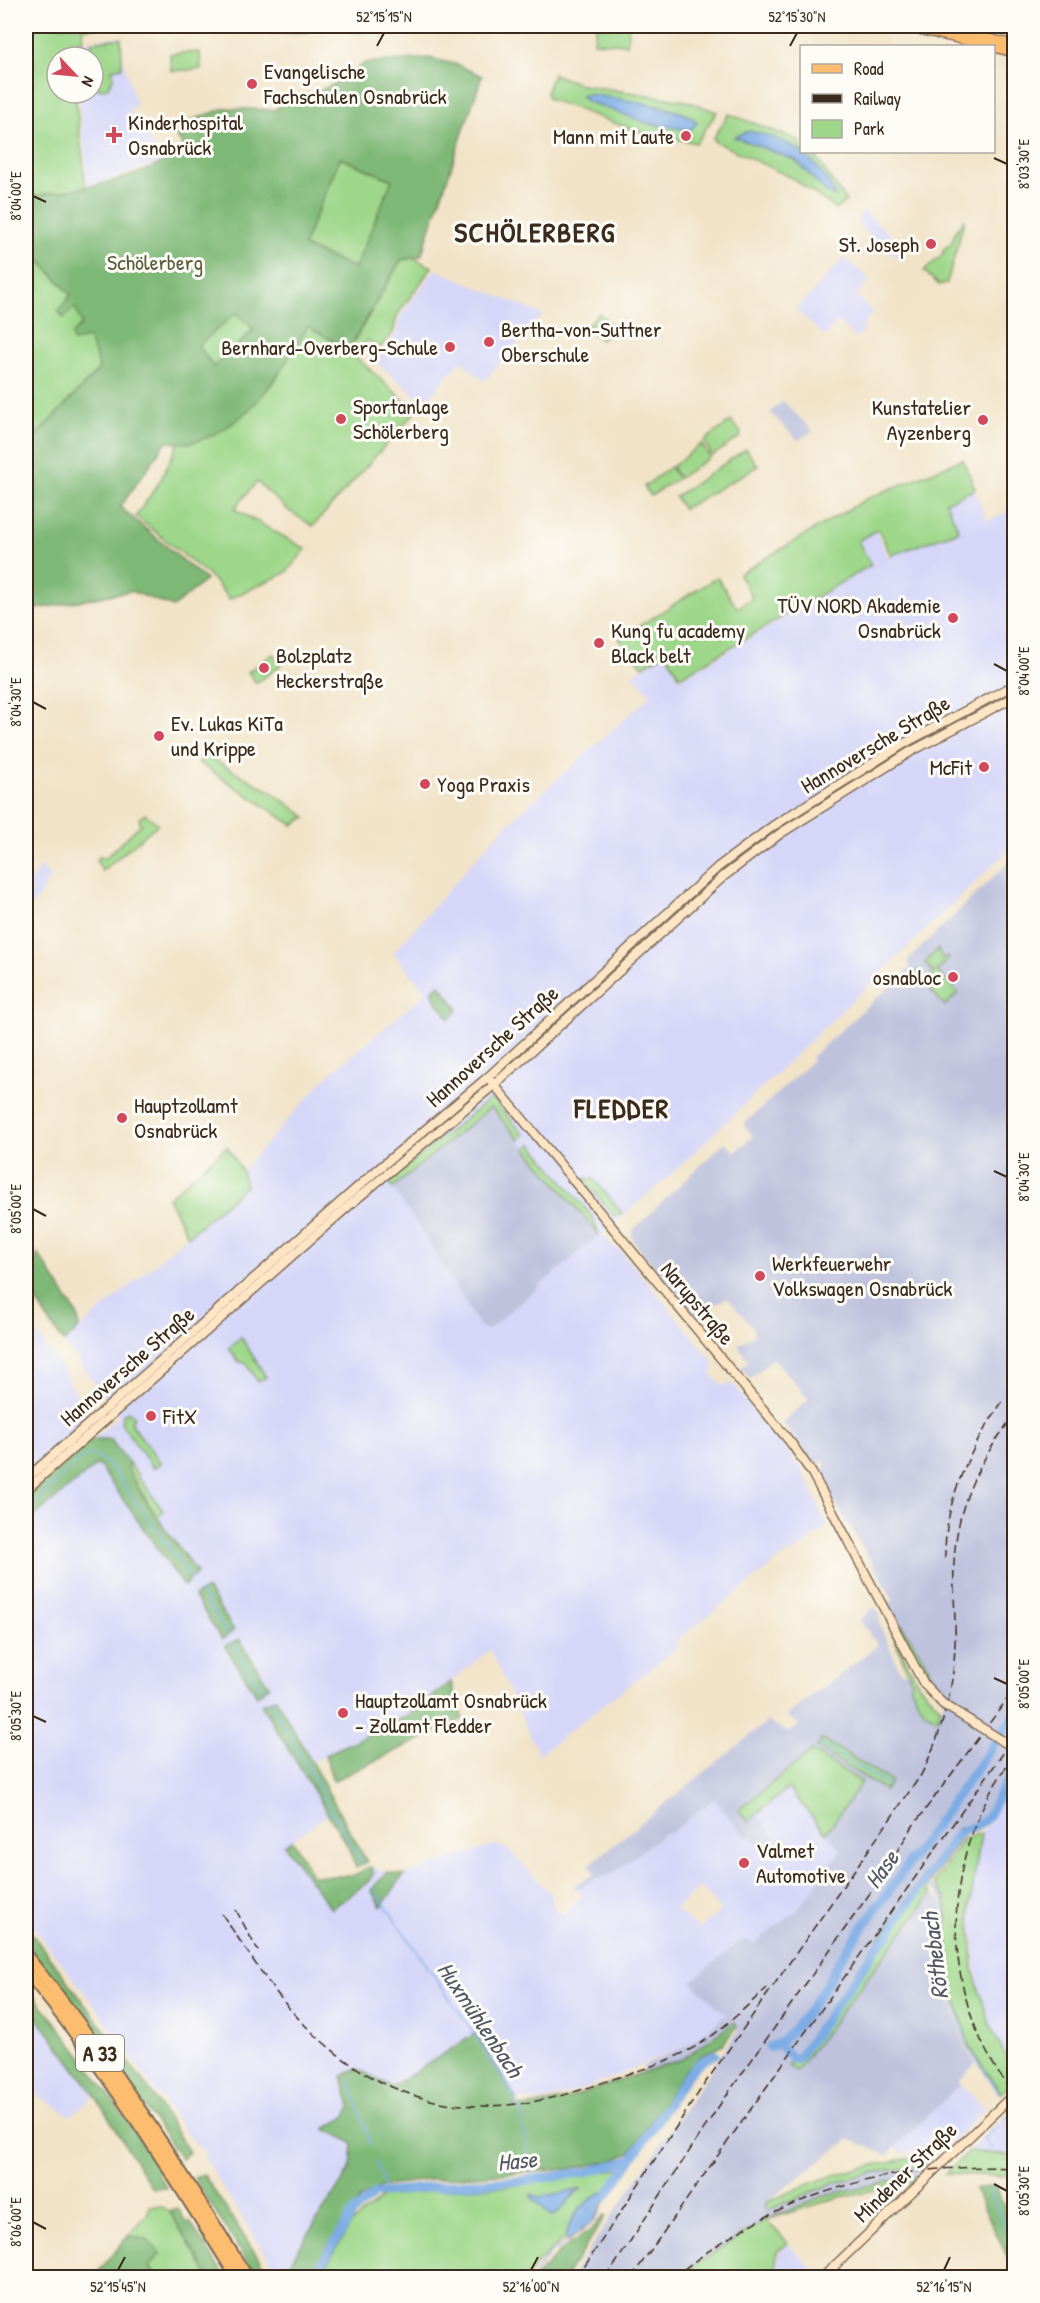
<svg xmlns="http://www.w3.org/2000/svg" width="1040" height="2303" font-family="'Patrick Hand',sans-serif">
<rect width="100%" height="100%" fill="#fdfcf7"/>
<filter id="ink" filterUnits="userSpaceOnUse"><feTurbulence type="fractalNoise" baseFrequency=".0167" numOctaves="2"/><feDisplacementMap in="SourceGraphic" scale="12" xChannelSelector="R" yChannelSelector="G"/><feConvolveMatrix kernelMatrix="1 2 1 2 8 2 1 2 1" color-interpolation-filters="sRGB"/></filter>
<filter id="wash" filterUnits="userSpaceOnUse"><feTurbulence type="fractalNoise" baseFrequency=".008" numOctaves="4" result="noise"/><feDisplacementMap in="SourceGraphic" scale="24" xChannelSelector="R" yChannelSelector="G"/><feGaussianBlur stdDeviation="1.35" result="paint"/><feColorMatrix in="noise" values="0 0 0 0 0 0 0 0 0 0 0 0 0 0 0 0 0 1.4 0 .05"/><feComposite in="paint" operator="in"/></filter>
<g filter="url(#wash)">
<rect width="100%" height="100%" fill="#f1e3c7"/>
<g fill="#d6d7f8" fill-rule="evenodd">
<path d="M122,36L123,59L136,105L129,110L163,161L88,186L78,93H93V57H74L72,43Z"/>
<path d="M863,211L906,248L897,258L857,223L859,216Z"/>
<path d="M844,257L870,280L856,296L873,312L862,325L865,328L856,338L838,322L825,336L796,310Z"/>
<path d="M435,269L543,315L484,381L461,361L424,403L374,360L396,334L399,317Z"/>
<path d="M975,490L987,520L1013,510L1014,512V845L673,1173L602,1234L614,1248L620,1250L713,1361L714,1368L711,1374L722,1385L733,1384L801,1468L828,1526L793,1554L790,1551L675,1642L678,1647L539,1755L490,1650L410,1714L300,1768L328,1815L292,1840L313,1876H352L371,1867L404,1875L495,1845L508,1849L552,1895V1906L563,1915L582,1896L574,1886L594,1874L589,1865L768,1721L788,1733L799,1724L786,1716L878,1645L859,1620L875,1607L879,1615L880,1626L901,1673L908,1671L925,1712L752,1996L688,2045L587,2088L545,2101L516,2099L476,2033L392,2087L356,2071L342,2076L351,2107L345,2117L353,2143L351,2168L285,2270L279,2275L204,2158L205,2152L192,2141L178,2122L94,2005L26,1918V1498L119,1416L64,1342L246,1186L242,1171L324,1079L426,993L393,953L498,833L651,695L632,674L666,654L680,679L792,613L872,565L859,541L876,531L888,556L959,531L947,502ZM700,1887L721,1911L699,1929L675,1909Z"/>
<path d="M40,867L51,876L33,906L30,904L26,910V887Z"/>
<path d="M26,1318L65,1374L87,1414L85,1420L32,1468L26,1463Z"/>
<path d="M1014,1777V2070L992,2028L982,1998L975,1970L971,1905L981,1832L989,1824Z"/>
<path d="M26,2003L95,2095L71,2116L26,2088Z"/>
<path d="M961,2084L985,2109L947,2146L902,2153L895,2148Z"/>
<path d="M1012,2109L1014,2156L969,2151Z"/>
<path d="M788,2244L815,2271L807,2277H771L776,2273L779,2252Z"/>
</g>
<g fill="#bec2dd">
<path d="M783,401L813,431L798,440L770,413Z"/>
<path d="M1014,857V1766L987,1818L980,1825L969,1828L959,1827L788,2066L797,2071L931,1893L942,1901L946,1977L965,2047L976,2063L958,2082L961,2084L890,2152L889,2156L849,2139L767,2202L766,2210L834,2183L871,2173L929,2165L919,2175L826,2195L765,2220L677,2277L570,2278L738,2030L735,2023L682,2059L644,2072L643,2066L688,2045L726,2015L691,1982L740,1941L748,1940L753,1945L798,1909L841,1850L788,1788L757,1815L775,1838L762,1849L752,1836L747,1839L714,1799L671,1833H664L611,1875L597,1878L576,1890L574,1886L594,1874L589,1865L768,1721L788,1733L799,1724L786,1716L878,1645L859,1620L875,1607L879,1615L880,1626L901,1673L908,1671L913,1683L937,1718L946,1696L935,1685L928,1666L887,1602L894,1601L882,1579L818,1475L826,1467L823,1461L814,1467L783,1422L809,1399L773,1358L750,1379L741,1368L749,1361L738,1345L753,1336V1327L727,1298L695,1316L633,1241L632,1231L725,1142L735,1152L753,1136L743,1125L813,1060L811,1057L910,968L908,960Z"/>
<path d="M491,1107L599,1235L488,1330L479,1326L419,1226L392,1188Z"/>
</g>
<g fill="#9ed78a" stroke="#6c8054" stroke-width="1.5">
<path d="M26,26H104L82,29L83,41L70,43L72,57H57V93H75L86,188L26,197Z"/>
<path d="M596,26H629L627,44L594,42Z"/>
<path d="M121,38L122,67L112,69L114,77L108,88L98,89L91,42Z"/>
<path d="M200,52L201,69L171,71L170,54Z"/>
<path d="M553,74L582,85L687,101L717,112L696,143L636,131L549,99L546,93Z"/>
<path d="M729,114L801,141L802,152H810L816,157L846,201L836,209L792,178L714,141L713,138Z"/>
<path d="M340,158L392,180L355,268L303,246Z"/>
<path d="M965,218L947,283L939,285L924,271L944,253L942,251L953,241L954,234Z"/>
<path d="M26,246L71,295L95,353L99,369L26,446Z"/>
<path d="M413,258L432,267L397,315L393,333L379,349L368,340L358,350L352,345L401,260Z"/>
<path d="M236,312L254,329L214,367L197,346Z"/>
<path d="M599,313L614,327L601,340L586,327Z"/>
<path d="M308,325L348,350L416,411L313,526L289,511L257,482L234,509L306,549L286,573L229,599L212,578L136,516L160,481L179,442L192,443L274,382Z"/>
<path d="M731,421L741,433L740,437L712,456L704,441Z"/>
<path d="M701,444L710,457L679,478L672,467Z"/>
<path d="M746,449L758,466L683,509L675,497Z"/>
<path d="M963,459L975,489L946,502L959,531L891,555L878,529L858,541L871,565L680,677L666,653L643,666L619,639L717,577L737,608L752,598L739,574L866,499Z"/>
<path d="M670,467L678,478L651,496L644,487Z"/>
<path d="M273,654L281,665L256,683L248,672Z"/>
<path d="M203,754L270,791L306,817L293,825L199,763Z"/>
<path d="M145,814L158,824L102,871L96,860L101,856L105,858L141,824L139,819Z"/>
<path d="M938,949L942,959L946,956L949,959L937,971L958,993L945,1006L915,973L918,970L926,980L934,973L925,963Z"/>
<path d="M494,1100L524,1135L519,1140L491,1107L392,1188L390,1180L487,1101Z"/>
<path d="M532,1144L593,1217L599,1235L526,1148Z"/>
<path d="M227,1146L242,1171L246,1186L188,1236L168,1198Z"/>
<path d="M587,1177L590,1180L593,1178L622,1213L615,1217L584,1180Z"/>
<path d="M241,1337L266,1377L258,1382L246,1363L239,1362L229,1348Z"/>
<path d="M128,1411L134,1416L131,1424L161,1463L153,1468L121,1423L123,1415Z"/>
<path d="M129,1463L164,1512L163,1513L157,1517L127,1469Z"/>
<path d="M887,1602L928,1666L935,1685L946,1696L945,1700L928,1681Z"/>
<path d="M891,1630L919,1685L941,1708L937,1719L925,1712L910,1686L912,1683Z"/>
<path d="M822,1739L891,1781L885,1790L817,1748Z"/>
<path d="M812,1751L862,1782L826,1833L788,1788L748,1822L738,1810Z"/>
<path d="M959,1827L967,1828L926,1889L931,1893L923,1905L796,2071L788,2066Z"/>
<path d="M981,1833L970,1906L973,1970L991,2028L1014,2072V2081L1001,2093L969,2046L950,1976L946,1899L934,1884L963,1839Z"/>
<path d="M969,2151L1014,2156V2176L945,2174Z"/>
<path d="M930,2156L932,2159L929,2165L871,2173L834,2183L766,2211V2203C825,2174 865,2164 930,2156Z"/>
<path d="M624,2168L609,2189L580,2209L568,2229L566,2237L538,2262L527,2277L319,2278L351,2224L383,2197L459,2188L506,2187Z"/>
<path d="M919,2175L912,2182L840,2197L766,2220L788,2243L777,2252L775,2272L770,2277H736L731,2273L726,2277H696L687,2270L765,2220L826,2195Z"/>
<path d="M149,2206H161L170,2212L209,2277H151L155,2273L149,2267L147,2240L128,2236L148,2213Z"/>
</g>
<g fill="#7eb876" stroke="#5c714a" stroke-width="1.5" fill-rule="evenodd">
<path d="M222,26H308V32L274,33L222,28Z"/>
<path d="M429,58L455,64L482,76L421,256L401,260L348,350L308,326C279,374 252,425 194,442C186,444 174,442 166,442L120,507L206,580L173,607L131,591L26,611V446L99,369L95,353L88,338L73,342L72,334L82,324L75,307L64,318L58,311L71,295L26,244V197C81,189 138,181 185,149L171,128L225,108L275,110L288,97L315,93L343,80L365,63ZM340,158L392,180L355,268L303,246ZM236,313L254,330L214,367L198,346Z"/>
<path d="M439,984L457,1007V1012L450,1019L434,998L433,989Z"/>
<path d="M38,1253L78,1316L79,1328L64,1342C43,1313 23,1291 38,1253Z"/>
<path d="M93,1439H110L129,1463L128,1469L144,1499L197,1573L184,1586L98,1464L26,1523V1498Z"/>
<path d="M207,1589L234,1630L222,1640L194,1596Z"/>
<path d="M239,1639L269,1686L257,1696L225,1646Z"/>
<path d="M451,1682L463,1719L333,1781L325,1755L410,1714Z"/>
<path d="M276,1698L367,1862L356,1868L347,1845L261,1704Z"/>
<path d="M292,1840L313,1876H352L371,1867L374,1873L368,1882L331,1909L284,1845Z"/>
<path d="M387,1872L404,1875L381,1907L371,1890Z"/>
<path d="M26,1926L149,2089L189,2152L181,2159L90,2029L26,1948Z"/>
<path d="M26,1986C75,2044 118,2106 160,2170L157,2173L167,2188H152L95,2095L26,2003Z"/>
<path d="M735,2022L737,2026L723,2044L700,2056L684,2072L630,2153L611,2161L568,2169L431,2179L380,2187L360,2199L308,2277H280L279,2275L285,2270L351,2168L353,2143L325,2129L345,2117L351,2107L342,2076L358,2069L392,2087L476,2033L516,2099L513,2106L526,2107L566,2099L682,2059Z"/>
<path d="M203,2174L271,2277H257L194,2178Z"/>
<path d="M995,2186L1014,2229V2271L975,2189Z"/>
<path d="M178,2208L186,2223L190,2222L225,2277H209L170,2212Z"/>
<path d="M604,2215L606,2216L565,2277H536L560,2251L592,2229Z"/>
<path d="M128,2236L147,2240L161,2253L149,2267L155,2273L151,2277H94Z"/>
</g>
<g fill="#7babe5" stroke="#5b6a82" stroke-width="1.5">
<path d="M589,94C607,97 692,108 697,123L690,130L650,124L586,101L581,95Z"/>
<path d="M749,131C782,138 805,148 824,176C829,183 834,189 835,197L827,193L795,160L734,137Z"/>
<path d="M613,2188L593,2222L567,2242C564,2218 592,2193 613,2188Z"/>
<path d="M582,2189C569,2196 564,2211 552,2216L531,2197V2194L538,2197Z"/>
</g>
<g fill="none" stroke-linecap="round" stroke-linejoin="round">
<g stroke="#7babe5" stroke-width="1.5">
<path d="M226,26H245"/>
<path d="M332,26L362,33"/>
<path d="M26,1511L81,1458L94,1454L110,1466L192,1579"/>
<path d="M200,1592L228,1635"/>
<path d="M232,1642L263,1692"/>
<path d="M269,1700L362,1864"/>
<path d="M820,1744L888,1785"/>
<path d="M933,1818L939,1822"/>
<path d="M924,1883L937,1891L944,1900L948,1977L967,2046L1000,2094"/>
<path d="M373,1888L473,2032L521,2109L532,2179"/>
<path d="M349,2078L371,2146"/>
<path d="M1004,2119L1012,2112"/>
<path d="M992,2149L983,2139L997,2126"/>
<path d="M376,2161L386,2192"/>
<path d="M989,2190L1014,2247"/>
<path d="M531,2278L549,2254L565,2243"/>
</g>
<g stroke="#7babe5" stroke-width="9">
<path d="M779,2044L793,2059L798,2058L879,1945L890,1934L894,1925L956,1836C965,1827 978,1828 987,1818L1014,1766"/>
<path d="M769,2047C793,2041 827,1985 838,1962L1014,1716"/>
<path d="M606,2196L631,2160"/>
<path d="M313,2278L353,2213L375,2194L457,2184L521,2181L586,2172L631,2160L685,2078L697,2064L715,2054"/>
</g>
</g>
</g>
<g filter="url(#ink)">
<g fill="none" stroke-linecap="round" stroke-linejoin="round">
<g stroke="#7b6b59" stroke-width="11">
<g id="secondary">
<path d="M491,1081L791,1443L812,1473L924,1684L943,1704"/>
<path d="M26,1479L376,1171L488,1077L718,867L773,826L905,743L1014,685"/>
<path d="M26,1490L353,1202L495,1084L724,876L781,833L910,752L1014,697"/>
<path d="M822,2278L1014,2094"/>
</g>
</g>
<g stroke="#7b6b59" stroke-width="12">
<g id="primary">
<path d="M905,26L992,46"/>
<path d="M933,26L1014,45"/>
<path d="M994,47L1014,52"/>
</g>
</g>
<g stroke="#7b6b59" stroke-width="14">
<g id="highway">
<path d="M26,1955C109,2056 179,2167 248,2278"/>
<path d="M26,1971C105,2067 171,2172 237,2278"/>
</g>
</g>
<use href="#secondary" stroke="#fee5c5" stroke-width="8"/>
<use href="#primary" stroke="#fcbd6f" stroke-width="9"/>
<use href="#highway" stroke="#fcbd6f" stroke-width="10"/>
<g stroke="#3b2a1e" stroke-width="1.5" stroke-dasharray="9 4.5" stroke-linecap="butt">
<path d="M1009,1226L1014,1232"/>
<path d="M945,1559C944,1500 970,1449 1002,1402"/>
<path d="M1014,1755C1001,1775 987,1795 978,1818C939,1910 953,2016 1014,2095"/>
<path d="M236,1910L258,1951"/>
<path d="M222,1914C243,1945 264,1978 288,2007C377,2108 474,2128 599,2084C629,2073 661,2065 689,2050C718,2035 742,2010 767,1988"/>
<path d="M577,2278L701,2089L921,1775C942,1733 954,1690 955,1643C956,1604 950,1567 958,1529C966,1485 988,1450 1014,1415"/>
<path d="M606,2278L719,2106L873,1889L913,1826L1014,1690"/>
<path d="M631,2278L1014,1738"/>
<path d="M673,2278C774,2195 885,2162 1014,2168"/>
</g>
<g stroke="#7b6b59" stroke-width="11" stroke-linecap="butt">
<path id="secondary-bridge" d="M943,1704L1014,1748"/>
</g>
<use href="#secondary-bridge" stroke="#fee5c5" stroke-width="8"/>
</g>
</g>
<path fill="none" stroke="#3b2a1e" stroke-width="2" d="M377,46L384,33M790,46L797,33M994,158L1007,164M33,196L46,202M994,664L1007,671M33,702L46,709M994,1171L1007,1177M33,1209L46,1216M994,1678L1007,1684M33,1716L46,1722M994,2184L1007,2191M33,2222L46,2229M118,2270L125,2257M531,2270L538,2257M944,2270L950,2257"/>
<g fill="#d1495b" stroke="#fdfcf7" stroke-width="2">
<circle cx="252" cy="84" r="6"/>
<path d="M111 126h6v6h6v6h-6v6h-6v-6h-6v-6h6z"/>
<circle cx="686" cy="136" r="6"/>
<circle cx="931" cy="244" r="6"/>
<circle cx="489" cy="342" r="6"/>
<circle cx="450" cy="347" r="6"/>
<circle cx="341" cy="419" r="6"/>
<circle cx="983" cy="420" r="6"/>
<circle cx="953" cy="618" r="6"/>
<circle cx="599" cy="643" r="6"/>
<circle cx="264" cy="668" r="6"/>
<circle cx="159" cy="736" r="6"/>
<circle cx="984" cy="767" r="6"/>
<circle cx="425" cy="784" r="6"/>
<circle cx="953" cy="977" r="6"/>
<circle cx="122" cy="1118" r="6"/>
<circle cx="760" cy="1276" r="6"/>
<circle cx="151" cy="1416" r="6"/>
<circle cx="343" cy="1713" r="6"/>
<circle cx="744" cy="1863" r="6"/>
</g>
<g text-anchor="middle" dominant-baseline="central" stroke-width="6" stroke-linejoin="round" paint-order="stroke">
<rect fill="#fdfcf7" stroke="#75695f" stroke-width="1.5" x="76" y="2035" width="48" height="36" rx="4.5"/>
<g font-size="21" font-weight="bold" fill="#3b2a1e">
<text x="100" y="2053">A 33</text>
</g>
<g font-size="22" fill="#3b2a1e" stroke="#fdfcf7" text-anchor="start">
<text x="264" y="71">Evangelische<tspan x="264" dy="25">Fachschulen Osnabrück</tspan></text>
<text x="128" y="122">Kinderhospital<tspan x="128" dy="25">Osnabrück</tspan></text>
<text x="674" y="136" text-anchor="end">Mann mit Laute</text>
<text x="919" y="244" text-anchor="end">St. Joseph</text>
<text x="501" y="329">Bertha-von-Suttner<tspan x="501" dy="25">Oberschule</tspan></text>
<text x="438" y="347" text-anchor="end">Bernhard-Overberg-Schule</text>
<text x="353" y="406">Sportanlage<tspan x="353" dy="25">Schölerberg</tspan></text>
<text x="971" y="407" text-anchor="end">Kunstatelier<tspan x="971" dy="25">Ayzenberg</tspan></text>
<text x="941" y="605" text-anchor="end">TÜV NORD Akademie<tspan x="941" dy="25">Osnabrück</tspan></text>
<text x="611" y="630">Kung fu academy<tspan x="611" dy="25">Black belt</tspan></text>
<text x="276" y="655">Bolzplatz<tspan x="276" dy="25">Heckerstraße</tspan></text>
<text x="171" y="723">Ev. Lukas KiTa<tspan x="171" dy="25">und Krippe</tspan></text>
<text x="972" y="767" text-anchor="end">McFit</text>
<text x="437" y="784">Yoga Praxis</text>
<text x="941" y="977" text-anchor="end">osnabloc</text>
<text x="134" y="1105">Hauptzollamt<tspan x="134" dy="25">Osnabrück</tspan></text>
<text x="772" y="1263">Werkfeuerwehr<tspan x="772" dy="25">Volkswagen Osnabrück</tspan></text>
<text x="163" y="1416">FitX</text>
<text x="355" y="1700">Hauptzollamt Osnabrück<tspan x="355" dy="25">- Zollamt Fledder</tspan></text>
<text x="756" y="1850">Valmet<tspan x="756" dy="25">Automotive</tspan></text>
</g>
<g font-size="22" fill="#595e3e" stroke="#fdfcf7">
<text x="155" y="262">Schölerberg</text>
</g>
<g font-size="22" fill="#3b2a1e" stroke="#fdfcf7">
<text transform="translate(875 744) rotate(-31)">Hannoversche Straße</text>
<text transform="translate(492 1046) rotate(-42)">Hannoversche Straße</text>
<text transform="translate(698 1303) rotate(50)">Narupstraße</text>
<text transform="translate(127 1366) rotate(-41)">Hannoversche Straße</text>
<text transform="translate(905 2172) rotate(-44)">Mindener Straße</text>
</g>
<g font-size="24" font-style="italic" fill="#515764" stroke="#fdfcf7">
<text transform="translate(881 1869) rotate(-54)">Hase</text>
<text transform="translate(934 1956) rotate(-97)">Röthebach</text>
<text transform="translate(481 2019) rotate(56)">Huxmühlenbach</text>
<text transform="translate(517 2160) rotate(-6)">Hase</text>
</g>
<g font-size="28" font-weight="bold" letter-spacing="1.5" fill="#3b2a1e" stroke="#fdfcf7">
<text x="535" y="232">SCHÖLERBERG</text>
<text x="622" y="1108">FLEDDER</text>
</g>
</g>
<rect width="1040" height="2303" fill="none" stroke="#fdfcf7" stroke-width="66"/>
<rect x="800" y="45" width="195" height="108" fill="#fdfcf7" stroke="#afa8a0" stroke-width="1.5"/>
<rect x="812" y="64" width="30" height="9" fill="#fcbd6f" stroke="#afa8a0" stroke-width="1.5"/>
<text x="854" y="75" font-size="18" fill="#3b2a1e">Road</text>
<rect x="812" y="94" width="30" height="9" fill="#3b2a1e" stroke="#afa8a0" stroke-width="1.5"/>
<text x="854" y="105" font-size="18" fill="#3b2a1e">Railway</text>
<rect x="812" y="120" width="30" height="18" fill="#9ed78a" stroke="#afa8a0" stroke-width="1.5"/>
<text x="854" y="135" font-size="18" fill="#3b2a1e">Park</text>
<g transform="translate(75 75) rotate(116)"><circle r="28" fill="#fdfcf7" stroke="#afa8a0" stroke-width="1.5"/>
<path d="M0-4.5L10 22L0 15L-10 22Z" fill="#d1495b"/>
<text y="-9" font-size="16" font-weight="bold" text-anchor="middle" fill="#3b2a1e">N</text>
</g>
<rect x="33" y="33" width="974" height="2237" fill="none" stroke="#3b2a1e" stroke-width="2"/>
<g font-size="15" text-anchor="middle" fill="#3b2a1e">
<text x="384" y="22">52°15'15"N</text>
<text x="797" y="22">52°15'30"N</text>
<text transform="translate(1024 164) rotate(-90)" y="5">8°03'30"E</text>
<text transform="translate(16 196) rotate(-90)" y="5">8°04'00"E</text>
<text transform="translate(1024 671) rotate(-90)" y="5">8°04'00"E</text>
<text transform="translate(16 702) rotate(-90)" y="5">8°04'30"E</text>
<text transform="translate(1024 1177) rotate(-90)" y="5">8°04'30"E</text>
<text transform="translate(16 1209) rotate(-90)" y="5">8°05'00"E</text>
<text transform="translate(1024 1684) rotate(-90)" y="5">8°05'00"E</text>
<text transform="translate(16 1716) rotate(-90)" y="5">8°05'30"E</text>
<text transform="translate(1024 2191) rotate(-90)" y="5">8°05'30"E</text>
<text transform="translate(16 2222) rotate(-90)" y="5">8°06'00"E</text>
<text x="118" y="2292">52°15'45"N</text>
<text x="531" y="2292">52°16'00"N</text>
<text x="944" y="2292">52°16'15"N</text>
</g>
</svg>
